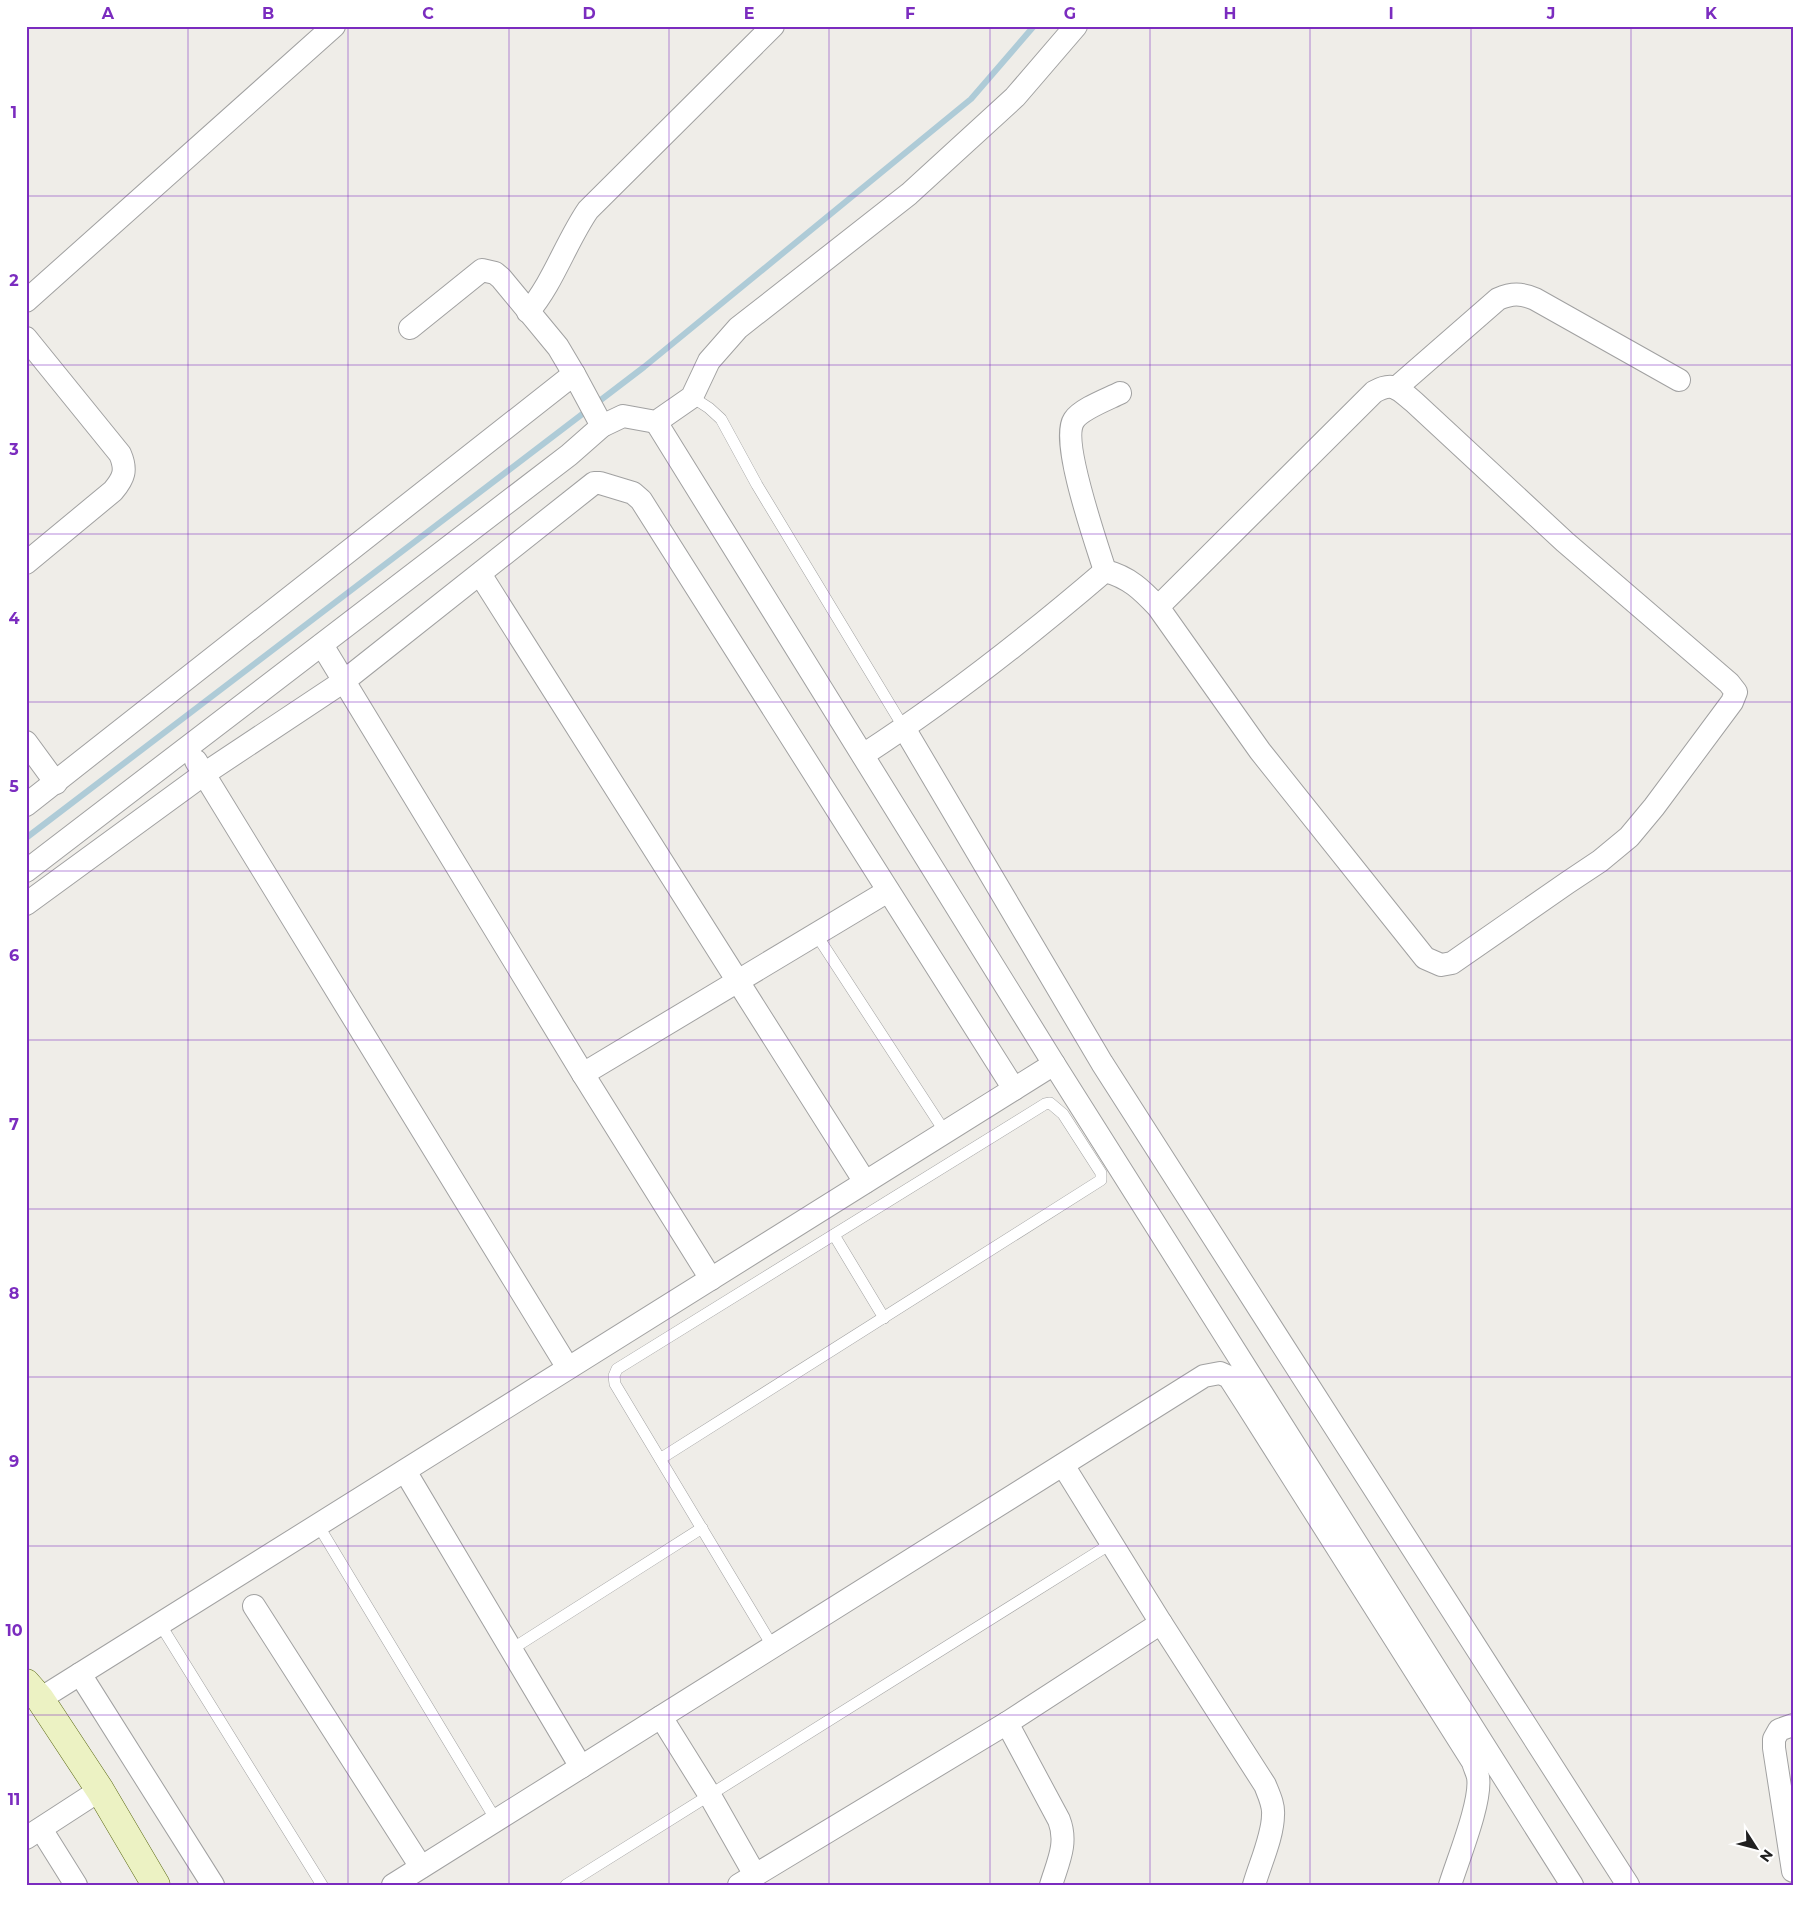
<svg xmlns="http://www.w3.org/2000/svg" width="1819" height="1911" font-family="Montserrat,sans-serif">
<rect width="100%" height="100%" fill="#efede8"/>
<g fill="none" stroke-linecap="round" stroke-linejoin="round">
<path stroke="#aecbd7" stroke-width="6" d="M26,838L644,367L971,99L1034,26"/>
<g stroke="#a1a1a1" stroke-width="12">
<g id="lane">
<path d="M692,397L709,408L721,419L757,485L904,728"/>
<path d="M816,934L945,1132"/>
<path d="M834,1235L884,1318"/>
<path d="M660,1459L1101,1180V1173L1063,1114L1050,1103L1045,1104L617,1369L614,1376L615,1384C668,1472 720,1559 773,1647"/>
<path d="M318,1525L496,1820"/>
<path d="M160,1624L322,1885"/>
<path d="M512,1649L702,1528"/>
<path d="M566,1885L1112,1543"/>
</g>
</g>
<g stroke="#a1a1a1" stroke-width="24">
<g id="street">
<path d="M26,301L334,26"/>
<path d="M528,312C553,283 566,242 588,210L773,26"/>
<path d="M410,328L482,270L495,273L501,278L558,347L574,374"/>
<path d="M26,338L120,454C127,470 124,478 113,491L26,563"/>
<path d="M1396,388L1498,299C1512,293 1521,293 1535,299L1679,380"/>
<path d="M656,422L1054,1064L1572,1885"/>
<path d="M1105,571C1129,577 1142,590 1158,607L1260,751L1425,958L1441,965L1452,963L1567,883L1600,861L1629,837L1654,807L1732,702L1736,692L1729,683L1565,542L1414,402C1398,389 1394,381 1374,392L1158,607"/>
<path d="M1105,571C1097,545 1060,441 1074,420C1081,409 1108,399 1120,393"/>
<path d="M480,574L865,1182"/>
<path d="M322,645L583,1074L711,1279"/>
<path d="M904,728L1102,1063L1628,1885"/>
<path d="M26,742L56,783"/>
<path d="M863,755C948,700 1028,637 1105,571"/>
<path d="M196,761L568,1368"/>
<path d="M26,805L574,374L602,426"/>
<path d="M26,871L569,455L602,426L623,416L656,422L692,397L709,361L738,328L909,194L1015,97L1076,26"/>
<path d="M26,904L204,774L344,681L594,483H600L633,493L641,500L1014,1089"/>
<path d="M583,1074L888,891"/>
<path d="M405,1471L581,1767"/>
<path d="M254,1606L421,1867"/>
<path d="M1161,1623L1265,1785C1269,1795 1274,1805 1273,1815C1273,1836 1260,1864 1254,1885"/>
<path d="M80,1674L213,1885"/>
<path d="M40,1699L1054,1064"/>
<path d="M661,1717L709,1794L755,1875"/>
<path d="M1007,1723L1059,1820C1068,1843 1058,1862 1051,1885"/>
<path d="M1793,1725L1779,1730L1774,1739V1748L1793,1871"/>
<path d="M41,1829L76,1885"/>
<path d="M26,1838L100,1790"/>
<path d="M393,1885L1204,1376L1220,1373L1229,1377L1247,1405L1473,1762C1474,1767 1477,1772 1478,1777C1482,1801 1458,1859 1450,1885"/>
<path d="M739,1885L1007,1723L1161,1623L1063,1465"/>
</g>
</g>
<g stroke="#5b6a13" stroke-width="29">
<path id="secondary" d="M26,1683L40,1699L100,1790L156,1885"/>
</g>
<use href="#lane" stroke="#fff" stroke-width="11"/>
<use href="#street" stroke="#fff" stroke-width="22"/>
<use href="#secondary" stroke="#ecf2c3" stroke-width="28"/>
</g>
<path fill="none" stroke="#7b2cbf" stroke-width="1" stroke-opacity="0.55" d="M188,26V1885M348,26V1885M509,26V1885M669,26V1885M829,26V1885M990,26V1885M1150,26V1885M1310,26V1885M1471,26V1885M1631,26V1885M26,196H1793M26,365H1793M26,534H1793M26,702H1793M26,871H1793M26,1040H1793M26,1209H1793M26,1377H1793M26,1546H1793M26,1715H1793"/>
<rect width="1819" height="1911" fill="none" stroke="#ffffff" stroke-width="55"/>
<g transform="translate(1756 1848) rotate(126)" stroke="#ffffff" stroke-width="4" paint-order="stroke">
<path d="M0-4L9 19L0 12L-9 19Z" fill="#202020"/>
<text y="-8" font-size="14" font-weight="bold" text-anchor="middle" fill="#202020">N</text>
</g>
<rect x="28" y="28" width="1764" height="1856" fill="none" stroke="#7b2cbf" stroke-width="2"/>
<g font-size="16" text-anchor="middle" font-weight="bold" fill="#7b2cbf">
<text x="108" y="19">A</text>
<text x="268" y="19">B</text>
<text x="428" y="19">C</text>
<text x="589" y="19">D</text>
<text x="749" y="19">E</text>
<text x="910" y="19">F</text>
<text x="1070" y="19">G</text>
<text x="1230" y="19">H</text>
<text x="1391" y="19">I</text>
<text x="1551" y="19">J</text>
<text x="1711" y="19">K</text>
<text x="14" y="118">1</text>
<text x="14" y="286">2</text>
<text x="14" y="455">3</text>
<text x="14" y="624">4</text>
<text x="14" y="792">5</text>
<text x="14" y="961">6</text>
<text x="14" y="1130">7</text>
<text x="14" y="1299">8</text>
<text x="14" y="1467">9</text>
<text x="14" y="1636">10</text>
<text x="14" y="1805">11</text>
</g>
</svg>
